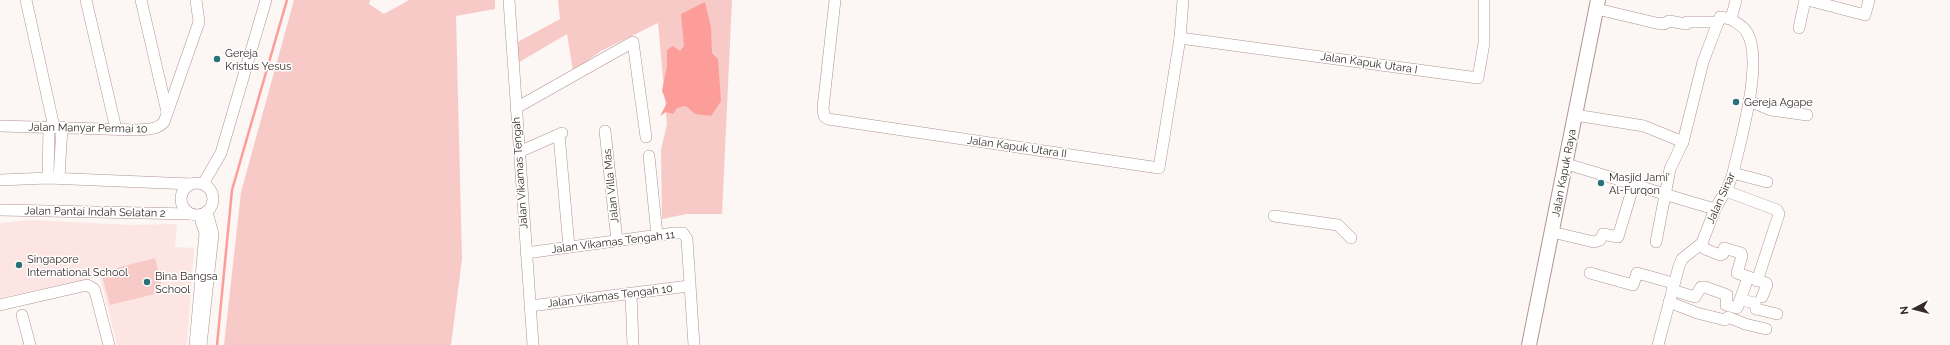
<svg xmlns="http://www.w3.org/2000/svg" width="1950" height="345" font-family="Raleway,sans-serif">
<rect width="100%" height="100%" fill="#fcf6f5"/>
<path fill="#fde5e3" d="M30,220L132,225L177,224L175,247L194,248L187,345H117L100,276L0,298V223Z"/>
<g fill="#f7cac7">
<path d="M294,0H370L369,4L384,14L409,0H495V9L456,16L462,259L451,345H224L241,192Z"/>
<path d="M558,0H732L722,214H687L662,219L661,150L667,124L658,23L601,51L573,71L567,34L516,64L514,44L560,19Z"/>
<path d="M155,258L163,292L110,305L101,272Z"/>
</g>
<path fill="#fd9d9a" d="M705,2L711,28L712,53L718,59L721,101L711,116L695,114L686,106L677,108L673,114L666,112L660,116L667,103L662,91L667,66V50L673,46L680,51L684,46L681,14Z"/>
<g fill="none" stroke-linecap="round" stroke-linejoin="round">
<path stroke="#fd9d9a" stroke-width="2.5" d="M217,345L232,190L287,0"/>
<g stroke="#b19492" stroke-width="12">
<g id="minor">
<path d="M26,0L54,127"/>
<path d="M86,0L116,129"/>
<path d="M141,0L167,112"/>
<path d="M509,0L533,345"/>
<path d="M835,0L823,108L824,116L828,119L1159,168L1180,38L1183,0"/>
<path d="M1808,0L1865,15L1869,0"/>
<path d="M1597,9L1656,23L1664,24L1669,21L1686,24L1687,22H1709L1718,23"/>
<path d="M1799,28L1805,0"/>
<path d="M1180,38L1478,78L1484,43V0"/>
<path d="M1749,101L1771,110L1807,115"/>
<path d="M516,108L633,42L646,137"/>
<path d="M1575,115L1644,126L1683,142"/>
<path d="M0,126L138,130C148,129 157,130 164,122L199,22L196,0"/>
<path d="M605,131L617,241"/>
<path d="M559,135L569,247"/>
<path d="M519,152L562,133"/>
<path d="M649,156L657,235"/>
<path d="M1566,164C1616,178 1664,195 1715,209"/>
<path d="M1733,173L1767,182"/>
<path d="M48,178L49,127"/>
<path d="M59,178L62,127"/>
<path d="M0,180L48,178L191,184"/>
<circle cx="197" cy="199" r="16"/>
<path d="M203,184L221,153L266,0"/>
<path d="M1726,191L1777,210L1779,214L1757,281"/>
<path d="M0,210L191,214"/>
<path d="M1274,216L1338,225L1351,238"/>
<path d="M1552,232L1594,242L1600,240L1603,234L1618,237L1633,187L1636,186"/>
<path d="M1656,242L1670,169L1683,142L1703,62L1720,17L1731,19"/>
<path d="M1701,244L1705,249L1720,255L1723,254L1724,248L1741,253L1742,256L1737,273L1766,283L1767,285L1762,297"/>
<path d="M526,253L674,233H683L687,239L694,345"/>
<path d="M1590,273L1633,285L1637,273L1673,283"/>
<path d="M1672,290L1695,297L1701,287H1705L1727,295L1726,305L1737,308L1748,278"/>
<path d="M631,294L633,345"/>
<path d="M1741,300L1755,303L1756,309L1777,314"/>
<path d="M1669,302L1697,313L1725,320L1728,317L1745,324L1766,329"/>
<path d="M0,305L87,285L94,289L96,295L109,345"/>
<path d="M530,306L689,286"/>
<path d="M22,315L30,345"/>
<path d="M195,345L205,233L201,221"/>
<path d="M201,345L213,234L207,212"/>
<path d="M1658,345L1679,266L1682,259L1702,243L1715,209L1728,187L1733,173C1740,142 1765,58 1746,31C1743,26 1736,23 1731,19L1736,0"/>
</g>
</g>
<g stroke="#b19492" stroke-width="16">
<path id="major" d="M1529,345L1598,0"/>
</g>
<use href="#minor" stroke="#fff" stroke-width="11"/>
<use href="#major" stroke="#fff" stroke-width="14"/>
</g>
<g fill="#287278" stroke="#fff" stroke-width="1.5">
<circle cx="217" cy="59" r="4"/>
<circle cx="1736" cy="102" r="4"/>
<circle cx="1601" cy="183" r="4"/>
<circle cx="19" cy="265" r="4"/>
<circle cx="147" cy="282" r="4"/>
</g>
<g text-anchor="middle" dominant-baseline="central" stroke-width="3" stroke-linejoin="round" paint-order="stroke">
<g font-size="11" fill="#362b2a" stroke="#fff" text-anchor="start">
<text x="225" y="53">Gereja<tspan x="225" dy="13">Kristus Yesus</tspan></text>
<text x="1744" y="102">Gereja Agape</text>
<text x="1609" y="177">Masjid Jami'<tspan x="1609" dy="13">Al-Furqon</tspan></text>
<text x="27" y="259">Singapore<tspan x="27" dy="13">International School</tspan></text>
<text x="155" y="276">Bina Bangsa<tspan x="155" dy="13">School</tspan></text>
</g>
<g font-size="11" fill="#362b2a" stroke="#fff">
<text transform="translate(1369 63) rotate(8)">Jalan Kapuk Utara I</text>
<text transform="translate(88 128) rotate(1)">Jalan Manyar Permai 10</text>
<text transform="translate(1017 147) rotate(8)">Jalan Kapuk Utara II</text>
<text transform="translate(520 173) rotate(-94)">Jalan Vikamas Tengah</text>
<text transform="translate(1564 173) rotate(-79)">Jalan Kapuk Raya</text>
<text transform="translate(611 186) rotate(-96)">Jalan Villa Mas</text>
<text transform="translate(1721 198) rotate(-66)">Jalan Sinar</text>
<text transform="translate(95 212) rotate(1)">Jalan Pantai Indah Selatan 2</text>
<text transform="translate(613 242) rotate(-7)">Jalan Vikamas Tengah 11</text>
<text transform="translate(610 296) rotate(-7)">Jalan Vikamas Tengah 10</text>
</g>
</g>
<g transform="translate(1914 309) rotate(263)" stroke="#ffffff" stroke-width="3" paint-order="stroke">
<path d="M0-3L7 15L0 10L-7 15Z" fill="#362b2a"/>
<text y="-6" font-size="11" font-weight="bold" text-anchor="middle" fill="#362b2a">N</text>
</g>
</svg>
